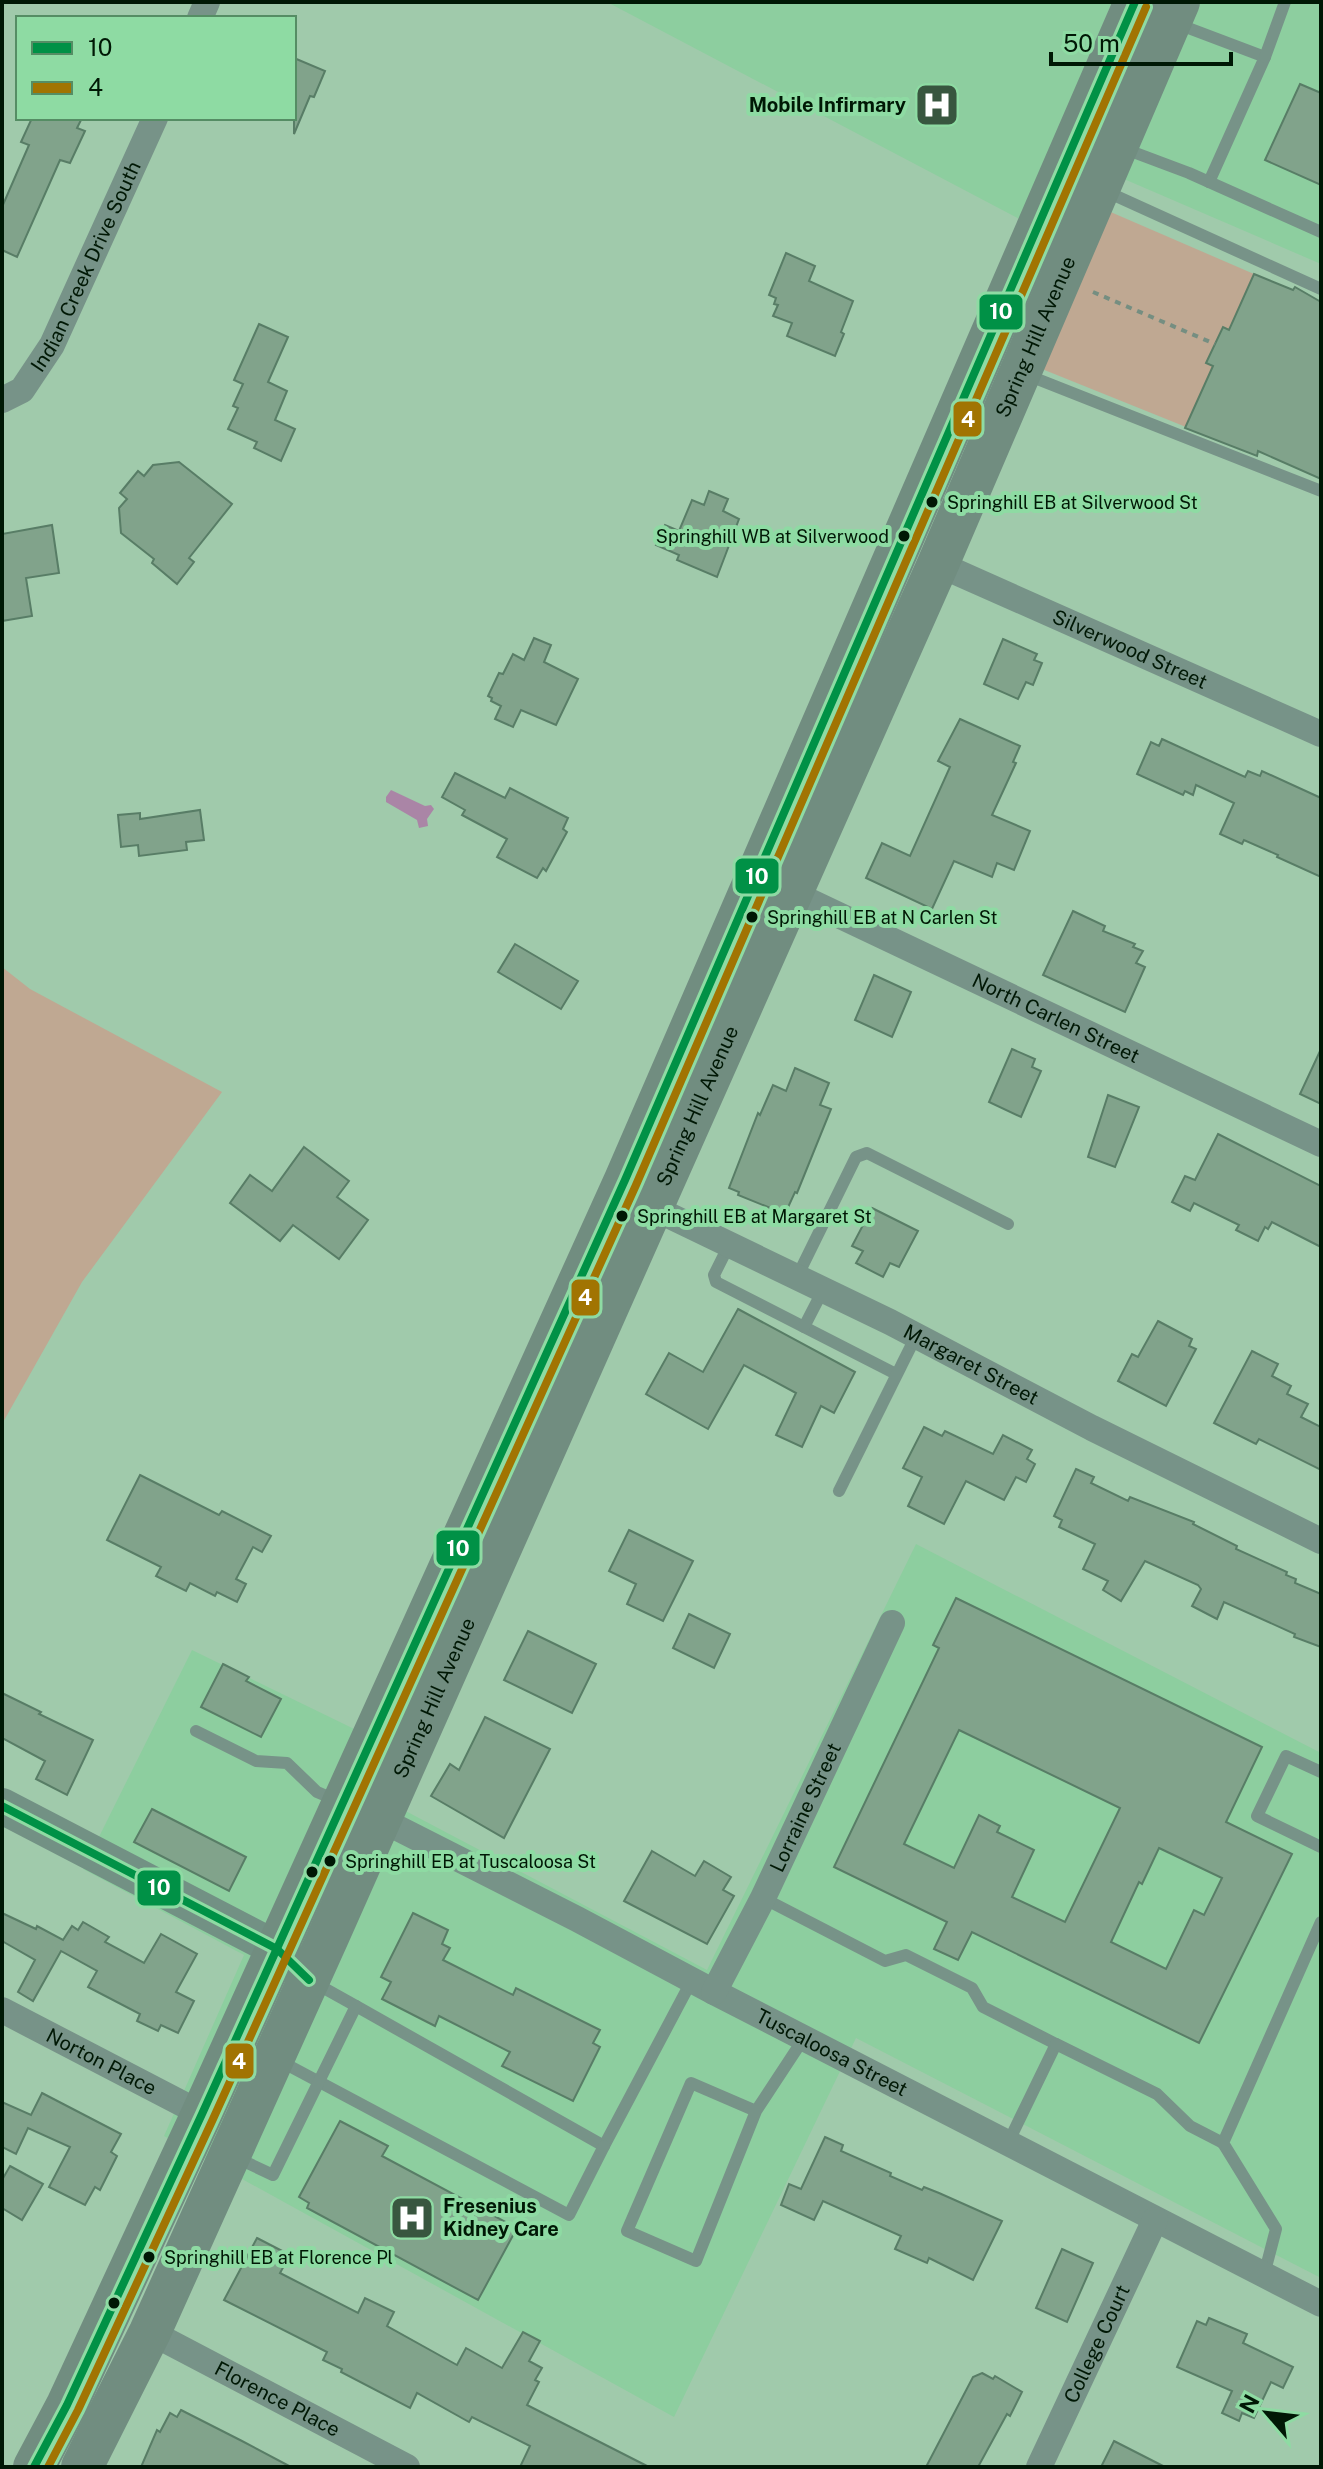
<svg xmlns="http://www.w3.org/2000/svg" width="1323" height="2469" font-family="'Public Sans',sans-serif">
<rect width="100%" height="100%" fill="#a0caab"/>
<g fill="#8dce9f">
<path d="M607,2H1112L1023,221Z"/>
<path d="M1189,2H1321V264L1117,176Z"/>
<path d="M916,1544L1321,1753V2278L856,2038L674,2417L164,2136L244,1955L83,1869L192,1650L418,1760L398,1807L707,1970Z"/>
</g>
<g fill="#bfa892">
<path d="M1106,210L1254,274L1229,330L1223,327L1206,363L1213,366L1186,427L1037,367Z"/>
<path d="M2,967L30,989L222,1092L82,1282L2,1424Z"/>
</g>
<path fill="#aa85a6" d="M391,790L425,806L431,805L434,809L427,819L428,826L419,828L417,820L386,802V797Z"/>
<g fill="#81a38b" stroke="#587d66" stroke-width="2" fill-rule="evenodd">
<path d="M294,58L325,71L314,97L310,96L294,134Z"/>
<path d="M1300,84L1321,93V185L1265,160Z"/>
<path d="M32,118H82L77,128L85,131L70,163L60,160L17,257L2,250V207L29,145L21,142Z"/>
<path d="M786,253L815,266L809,281L853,301L841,332L844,334L835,356L787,336L792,323L773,316L778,305L774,304L776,298L769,295Z"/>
<path d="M1254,274L1293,290L1295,287L1321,302V479L1258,451L1257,456L1185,428L1213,366L1206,363L1223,327L1229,330Z"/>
<path d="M259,324L288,337L268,382L287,391L275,420L295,429L281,461L254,448L257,442L228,429L238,408L233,406L243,384L234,380Z"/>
<path d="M179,462L232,504L189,558L194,562L177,584L152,563L154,559L121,533L119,508L127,499L120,493L138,471L144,476L153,465Z"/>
<path d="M709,491L728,499L723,511L739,519L717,577L677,560L679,555L656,545L665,525L679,531L692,500L704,505Z"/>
<path d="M52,525L59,573L26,578L32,616L2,621V534Z"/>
<path d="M534,638L551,645L544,662L578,679L556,725L521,710L513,727L495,719L501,706L491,701L492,698L488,696L499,673L503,674L513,654L524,660Z"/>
<path d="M1003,639L1037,654L1034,660L1042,663L1033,685L1026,682L1018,699L984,684Z"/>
<path d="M960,719L1020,746L1013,762L1016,763L992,815L1030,831L1014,870L997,863L992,877L954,861L932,909L866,878L882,843L910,856L950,767L938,761Z"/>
<path d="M1162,739L1245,777L1248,771L1260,776L1262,771L1321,798V877L1277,857L1278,855L1244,840L1242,844L1220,834L1234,803L1196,785L1193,795L1185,791L1183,795L1137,774L1151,742L1159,746Z"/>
<path d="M455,773L505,798L510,788L568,818L563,829L567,832L546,871L543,868L537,878L497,857L507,839L462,815L465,810L442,797Z"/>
<path d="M200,810L204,840L186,842L187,850L139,856L138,845L121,847L118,815L140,813V819Z"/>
<path d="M1073,911L1105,926L1103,931L1135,944L1133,947L1143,951L1136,963L1145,967L1125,1012L1043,975Z"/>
<path d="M515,944L578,981L561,1009L498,972Z"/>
<path d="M874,975L911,992L892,1037L855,1020Z"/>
<path d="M1012,1049L1035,1059L1032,1067L1041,1071L1021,1117L989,1102Z"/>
<path d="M1321,1049V1104L1300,1094Z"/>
<path d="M795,1068L829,1083L820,1105L831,1109L797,1193L795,1192L785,1214L738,1195L739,1192L729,1188L758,1113L760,1115L773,1085L786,1091Z"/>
<path d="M1108,1095L1139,1107L1115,1167L1088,1157Z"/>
<path d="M1218,1134L1321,1186V1247L1272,1222L1268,1229L1265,1227L1258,1241L1236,1230L1239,1225L1194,1203L1190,1211L1172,1202L1185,1176L1195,1180Z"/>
<path d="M304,1147L349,1181L337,1197L368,1220L339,1259L293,1225L280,1241L230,1203L250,1175L272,1191Z"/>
<path d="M872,1208L918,1231L899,1267L890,1263L883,1277L856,1263L863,1251L852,1246Z"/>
<path d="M738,1309L855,1372L834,1413L821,1406L802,1447L776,1435L796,1393L744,1365L708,1429L646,1394L669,1353L703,1372Z"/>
<path d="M1158,1321L1192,1339L1189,1346L1196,1349L1166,1406L1118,1381L1132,1354L1138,1357Z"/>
<path d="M1252,1351L1278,1364L1272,1376L1291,1386L1287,1394L1308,1404L1301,1417L1321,1427V1470L1259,1439L1256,1444L1214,1423Z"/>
<path d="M924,1427L942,1436L945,1431L993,1454L1003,1435L1032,1450L1027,1459L1035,1464L1026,1482L1016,1477L1004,1500L966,1481L944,1524L908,1506L922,1477L903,1468Z"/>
<path d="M1076,1469L1094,1477L1091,1483L1128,1501L1130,1497L1194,1522L1193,1524L1237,1546L1236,1549L1287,1572L1286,1575L1296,1579L1295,1583L1321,1594V1647L1294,1637L1295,1634L1224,1602L1217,1619L1192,1606L1201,1589L1198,1585L1145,1561L1121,1601L1103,1590L1108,1581L1083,1569L1095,1544L1059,1527L1062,1520L1054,1516Z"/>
<path d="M140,1475L219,1515L222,1511L271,1536L262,1552L253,1547L236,1579L246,1584L237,1602L217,1592L215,1596L190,1583L186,1591L156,1576L161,1567L107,1540Z"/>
<path d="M629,1530L693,1561L663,1621L627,1604L636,1584L609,1571Z"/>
<path d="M956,1598L1262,1747L1226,1822L1292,1854L1199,2043L972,1932L958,1960L934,1949L947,1922L834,1867L939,1648L933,1645ZM959,1730L1120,1808L1065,1922L1012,1897L1034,1850L997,1832L1000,1826L979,1815L954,1868L904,1844ZM1159,1848L1222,1878L1204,1915L1194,1910L1166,1969L1111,1942L1139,1882L1142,1884Z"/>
<path d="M689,1614L730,1634L714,1668L673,1648Z"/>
<path d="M528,1631L596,1664L572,1713L504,1680Z"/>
<path d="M223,1664L249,1677L246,1681L281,1699L261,1737L201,1707Z"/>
<path d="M2,1693L41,1712L39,1714L93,1740L67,1795L36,1779L45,1761L2,1738Z"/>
<path d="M485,1717L550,1749L504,1838L431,1796L450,1764L459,1770Z"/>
<path d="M152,1809L246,1857L229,1891L134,1842Z"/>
<path d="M652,1851L695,1876L704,1861L731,1877L723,1890L734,1896L707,1944L624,1901Z"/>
<path d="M2,1913L36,1929L37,1926L63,1940L72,1926L78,1930L83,1922L109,1937L105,1942L144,1963L161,1934L197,1954L176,1992L194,2001L178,2033L161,2025L158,2031L137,2021L140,2014L88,1987L97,1971L61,1951L33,2001L18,1992L35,1960L2,1941Z"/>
<path d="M413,1913L448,1930L442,1944L450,1948L443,1960L513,1995L516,1988L600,2030L593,2043L600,2047L573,2101L502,2066L510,2052L439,2016L435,2026L382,1999L391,1982L381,1977Z"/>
<path d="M42,2093L121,2134L111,2152L117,2156L100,2190L95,2187L85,2205L49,2187L70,2147L28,2128L16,2154L2,2147V2102L31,2115Z"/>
<path d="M340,2121L388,2146L382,2156L517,2228L478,2300L307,2208L309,2203L299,2197Z"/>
<path d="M825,2137L843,2145L841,2151L891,2173L890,2176L922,2190L924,2187L939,2193L1002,2221L973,2280L929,2258L927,2263L895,2249L901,2236L823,2201L814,2220L781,2205L789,2184L801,2189Z"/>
<path d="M10,2166L43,2184L22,2220L2,2208V2180Z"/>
<path d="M257,2238L290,2255L280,2273L358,2313L365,2298L394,2312L387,2326L457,2365L466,2348L502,2368L523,2332L540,2341L529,2361L542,2368L535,2380L539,2382L527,2405L649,2467H520L530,2446L472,2417L469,2422L417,2393L410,2408L341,2372L342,2369L323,2360L327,2352L224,2300Z"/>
<path d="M1062,2249L1093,2263L1067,2322L1036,2308Z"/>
<path d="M1209,2318L1247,2334L1243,2343L1293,2367L1283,2388L1271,2382L1254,2418L1242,2413L1239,2421L1222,2413L1232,2391L1177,2367L1197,2321L1206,2325Z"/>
<path d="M982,2373L993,2379L995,2376L1022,2392L1010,2416L1007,2414L978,2467H926L973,2377Z"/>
<path d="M181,2410L242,2441L291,2467H141L157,2430L160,2432L170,2413L177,2417Z"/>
<path d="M1114,2441L1165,2467H1101Z"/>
</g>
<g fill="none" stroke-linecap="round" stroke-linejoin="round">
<path stroke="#758e81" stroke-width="4" stroke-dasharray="6 6" stroke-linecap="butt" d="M1093,292L1215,344"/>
<g stroke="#779388" stroke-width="12">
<path d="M1175,23L1265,57L1209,182"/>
<path d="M1265,57L1285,2"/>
<path d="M1125,149L1189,173L1321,232"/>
<path d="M1105,191L1321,289"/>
<path d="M1027,375L1321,491"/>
<path d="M729,1245L714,1275L716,1282L896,1374"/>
<path d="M797,1277L856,1157L867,1153L1008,1224"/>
<path d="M804,1327L823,1290"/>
<path d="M839,1491L916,1336"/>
<path d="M196,1731L256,1761L287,1763L317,1792L336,1800"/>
<path d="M1321,1772L1286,1756L1257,1816L1321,1847"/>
<path d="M763,1898L885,1961L906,1955L972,1988L983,2007L1056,2044L1008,2143"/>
<path d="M356,2006L604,2146L692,1980"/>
<path d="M1056,2044L1157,2094L1190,2126L1223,2143"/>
<path d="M280,2061L569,2215L604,2146"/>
<path d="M756,2111L696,2261L627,2231L691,2083L756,2111L804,2038"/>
<path d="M237,2158L273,2175L356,2006L313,1982"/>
<path d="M1264,2275L1276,2229L1223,2143L1321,1922"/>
</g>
<g stroke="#779388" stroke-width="26">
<path d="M200,18L207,2"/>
<path id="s1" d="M2,400L22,390L52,345L155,118"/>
<path id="s2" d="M938,564L1321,734"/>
<path id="s3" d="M792,893L1321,1144"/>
<path id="s4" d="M641,1202L890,1322L1092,1428L1321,1541"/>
<path id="s5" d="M368,1813L577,1919L714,1992L1321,2304"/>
<path id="s6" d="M714,1992L763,1898L892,1623"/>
<path id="s7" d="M2,2010L202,2114"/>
<path id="s8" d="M150,2332L407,2467"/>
<path id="s9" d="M1039,2467L1155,2220"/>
</g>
<path stroke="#729184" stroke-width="36" d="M2,1806L277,1949L296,1967"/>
<g stroke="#718d80" stroke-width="42">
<path d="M34,2467L67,2405L202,2114L625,1180L1135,2"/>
<path id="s10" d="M82,2467L150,2332L328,1937L938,564L1179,2"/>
</g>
<g stroke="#8edba3" stroke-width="14">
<g id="bus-1">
<path d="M2,1806L277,1949L309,1980"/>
<path d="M34,2467L67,2405L202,2114L625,1180L1135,2"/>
</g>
</g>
<g stroke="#8edba3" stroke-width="14">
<path id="bus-2" d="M48,2467L78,2410L213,2119L636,1185L1146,7"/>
</g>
<use href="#bus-1" stroke="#009146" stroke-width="8"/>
<use href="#bus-2" stroke="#a17402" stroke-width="8"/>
</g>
<defs>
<g id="hospital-square" transform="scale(2.3)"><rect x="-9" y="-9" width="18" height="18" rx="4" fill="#38563f" stroke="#8edba3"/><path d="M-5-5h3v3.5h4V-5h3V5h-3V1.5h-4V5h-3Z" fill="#fff"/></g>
</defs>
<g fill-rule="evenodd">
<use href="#hospital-square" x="937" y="105"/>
<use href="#hospital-square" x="412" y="2218"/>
</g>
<g fill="#001805" stroke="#8edba3" stroke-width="3">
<circle cx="932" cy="502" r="7"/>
<circle cx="904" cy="536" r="7"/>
<circle cx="752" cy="917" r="7"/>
<circle cx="622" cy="1216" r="7"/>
<circle cx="330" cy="1861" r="7"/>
<circle cx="312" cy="1872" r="7"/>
<circle cx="149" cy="2257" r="7"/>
<circle cx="114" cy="2303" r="7"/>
</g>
<g text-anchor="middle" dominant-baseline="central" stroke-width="8" stroke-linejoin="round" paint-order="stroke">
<g font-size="18" fill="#001805" stroke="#8edba3" text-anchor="start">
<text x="947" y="502">Springhill EB at Silverwood St</text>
<text x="889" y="536" text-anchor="end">Springhill WB at Silverwood</text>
<text x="767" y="917">Springhill EB at N Carlen St</text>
<text x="637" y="1216">Springhill EB at Margaret St</text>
<text x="345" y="1861">Springhill EB at Tuscaloosa St</text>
<text x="164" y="2257">Springhill EB at Florence Pl</text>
</g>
<g font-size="20" font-weight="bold" fill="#001805" stroke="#8edba3" text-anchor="end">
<text x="906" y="105">Mobile Infirmary</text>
<text x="443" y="2206" text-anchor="start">Fresenius<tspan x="443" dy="23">Kidney Care</tspan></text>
</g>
<g font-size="20" fill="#001805" stroke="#8edba3">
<text stroke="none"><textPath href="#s1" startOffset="162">Indian Creek Drive South</textPath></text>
<text stroke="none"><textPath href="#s10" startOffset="2334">Spring Hill Avenue</textPath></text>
<text stroke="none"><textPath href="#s2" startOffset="210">Silverwood Street</textPath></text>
<text stroke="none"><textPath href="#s3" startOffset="292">North Carlen Street</textPath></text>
<text stroke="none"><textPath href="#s10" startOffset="1494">Spring Hill Avenue</textPath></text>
<text stroke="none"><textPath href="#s4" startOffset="368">Margaret Street</textPath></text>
<text stroke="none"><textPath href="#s10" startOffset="846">Spring Hill Avenue</textPath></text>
<text stroke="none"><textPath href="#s6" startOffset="206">Lorraine Street</textPath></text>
<text stroke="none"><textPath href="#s5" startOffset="522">Tuscaloosa Street</textPath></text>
<text stroke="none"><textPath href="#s7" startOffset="112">Norton Place</textPath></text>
<text stroke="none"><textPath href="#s9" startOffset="136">College Court</textPath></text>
<text stroke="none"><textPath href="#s8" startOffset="144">Florence Place</textPath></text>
</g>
</g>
<g stroke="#8edba3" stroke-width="3">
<rect x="978" y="293" width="46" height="38" rx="8" fill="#009146"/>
<rect x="952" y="400" width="31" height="38" rx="8" fill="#a17402"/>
<rect x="734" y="857" width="46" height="38" rx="8" fill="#009146"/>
<rect x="570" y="1278" width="31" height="39" rx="8" fill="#a17402"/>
<rect x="435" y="1529" width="46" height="38" rx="8" fill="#009146"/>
<rect x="136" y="1869" width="46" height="38" rx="8" fill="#009146"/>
<rect x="224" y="2042" width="31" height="38" rx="8" fill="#a17402"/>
</g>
<g font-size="22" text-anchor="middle" font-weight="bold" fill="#fff">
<text x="1001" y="319">10</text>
<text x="968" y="427">4</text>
<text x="757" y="884">10</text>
<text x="585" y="1305">4</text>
<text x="458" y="1556">10</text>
<text x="159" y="1895">10</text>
<text x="239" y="2069">4</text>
</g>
<rect width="1323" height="2469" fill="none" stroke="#001805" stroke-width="8"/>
<rect x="16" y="16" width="280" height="104" fill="#8edba3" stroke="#558d64" stroke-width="2"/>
<rect x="32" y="42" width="40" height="12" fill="#009146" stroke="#558d64" stroke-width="2"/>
<text x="88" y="56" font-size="24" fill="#001805">10</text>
<rect x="32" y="82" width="40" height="12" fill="#a17402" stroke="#558d64" stroke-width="2"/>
<text x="88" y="96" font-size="24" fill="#001805">4</text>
<g transform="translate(1267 2413) rotate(298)" stroke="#8edba3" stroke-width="6" paint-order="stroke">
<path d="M0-6L14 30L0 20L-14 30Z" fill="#001805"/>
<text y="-12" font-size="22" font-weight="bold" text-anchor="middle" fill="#001805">N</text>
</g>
<path d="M1051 52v12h180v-12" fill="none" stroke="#001805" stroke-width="4"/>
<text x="1063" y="52" font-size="24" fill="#001805" stroke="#8edba3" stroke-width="6" paint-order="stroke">50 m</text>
</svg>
